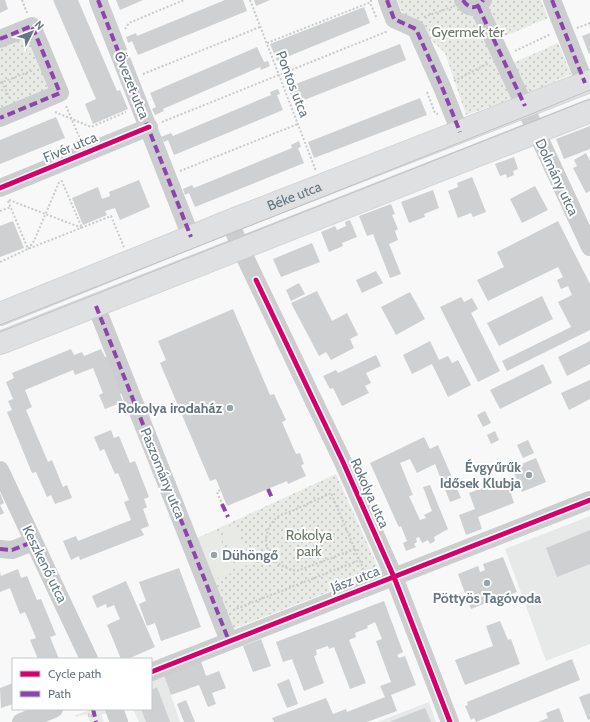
<svg xmlns="http://www.w3.org/2000/svg" width="590" height="722" font-family="Cabin,sans-serif">
<defs>
<pattern id="grass-tufts" width="24" height="20" patternUnits="userSpaceOnUse"><rect width="24" height="20" fill="#e7eae5"/><path d="M3 7l-1-3M5 7V3M7 7l1-3M15 17l-1-3M17 17v-4M19 17l1-3" fill="none" stroke="#bfc2bf"/></pattern>
<pattern id="park-dots" width="8" height="8" patternUnits="userSpaceOnUse"><rect width="8" height="8" fill="#e7eae5"/><path d="M2 2h.1M6 6h.1" fill="none" stroke="#bfc2bf" stroke-width="1.8" stroke-linecap="round"/></pattern>
</defs>
<rect width="100%" height="100%" fill="#f8f8f8"/>
<g fill="#e7e9e8">
<path d="M590,516V644L546,661L505,549Z"/>
<path d="M164,675L180,722H139L133,709H151V680Z"/>
<path d="M429,702L436,722H377Z"/>
</g>
<path fill="url(#grass-tufts)" d="M94,709H108L109,712L101,715L104,722H90L87,714L76,717L75,715Z"/>
<g fill="url(#park-dots)">
<path d="M397,0H541L548,18L500,38L521,96L466,115L445,53L401,10Z"/>
<path d="M32,26L60,93L0,117V41Z"/>
<path d="M558,43L571,74L526,94L513,63Z"/>
<path d="M336,474L380,572L230,630L195,539Z"/>
</g>
<g fill="#e7eae5">
<path d="M235,524L252,563L238,569L221,529Z"/>
<path d="M217,530L234,572L211,581L195,539Z"/>
</g>
<g fill="#ced0d1">
<path d="M0,0H5L8,9L0,13Z"/>
<path d="M53,0H78L117,91L120,90L128,109L93,124L85,104L96,99Z"/>
<path d="M116,0H143L120,10Z"/>
<path d="M225,0H243L247,11L138,55L132,41L128,43L126,37L136,33L137,36Z"/>
<path d="M254,0H270L256,6Z"/>
<path d="M364,7L370,23L277,61L270,44Z"/>
<path d="M590,33V53L589,54L582,36Z"/>
<path d="M400,44L406,60L294,104L288,87Z"/>
<path d="M257,47L264,62L268,61L270,66L261,70L260,67L163,109L164,111L155,115L152,109L156,107L150,93Z"/>
<path d="M278,89L280,94L277,95L283,110L174,155L168,140L164,142L161,137L171,133L173,136L271,95L270,92Z"/>
<path d="M420,98L427,115L314,158L308,142Z"/>
<path d="M56,117L65,138L0,164V140Z"/>
<path d="M590,126V149L564,159L556,139Z"/>
<path d="M299,141L301,147L298,148L304,163L195,207L189,193L185,195L183,189L192,185L194,188L292,148L291,145Z"/>
<path d="M586,153L590,161V191L586,193L573,168L577,166L574,160Z"/>
<path d="M514,157L518,169L513,171L514,175L507,178L506,174L500,176L495,164Z"/>
<path d="M472,177L486,212L473,217L471,213L458,218L448,191L458,187L457,183Z"/>
<path d="M139,180L150,207L120,220L115,208L105,211L107,215L83,225L72,198L98,187L102,199L110,196L109,192Z"/>
<path d="M535,186L548,210L522,223L510,199Z"/>
<path d="M433,190L439,208L424,214L425,217L409,223L401,202Z"/>
<path d="M391,204L395,214L392,215L398,229L395,231L398,240L389,244L401,274L390,278L373,234L367,236L359,216Z"/>
<path d="M350,220L357,237L342,243L343,246L329,252L321,232L335,226L337,230L346,226L345,222Z"/>
<path d="M13,221L24,248L0,257V226Z"/>
<path d="M558,221L590,284V330L507,371L502,361L571,327L558,302L572,295L568,286L561,289L557,280L563,277L558,267L488,301L477,280L504,267L497,252Z"/>
<path d="M312,243L320,262L281,277L273,259Z"/>
<path d="M376,271L383,283L362,293L356,280Z"/>
<path d="M299,283L305,294L291,301L286,290Z"/>
<path d="M317,291L332,321L347,313L358,335L350,339L354,348L331,360L326,352L319,356L291,303Z"/>
<path d="M410,292L425,319L396,335L381,307Z"/>
<path d="M542,296L553,319L499,346L487,323Z"/>
<path d="M461,297L464,302L472,298L478,309L471,313L500,371L478,382L440,307Z"/>
<path d="M233,309L270,395L274,394L286,420L282,422L296,454L300,453L304,464L301,465L306,476L288,484L287,481L227,506L216,479L210,481L160,363L166,360L158,341Z"/>
<path d="M430,341L439,360L448,356L452,363L458,360L471,385L448,397L432,364L412,374L403,355Z"/>
<path d="M590,341V364L567,376L558,357Z"/>
<path d="M71,349L74,355L82,352L84,356L101,349L105,357L109,356L123,392L120,394L123,402L105,409L99,395L103,393L93,368L75,375L73,370L25,390L32,407L26,410L48,462L52,460L63,487L67,485L72,498L55,504L51,495L47,497L36,472L32,473L7,412L12,410L8,401L13,399L6,382L14,378L12,373Z"/>
<path d="M376,355L381,366L366,373L371,383L365,386L369,393L342,406L333,388L330,389L323,376L336,370L338,373Z"/>
<path d="M543,364L552,383L500,409L490,390Z"/>
<path d="M590,380V399L569,410L561,393Z"/>
<path d="M485,411L491,423L483,427L477,415Z"/>
<path d="M111,430L114,438L119,436L130,463L135,461L149,497L144,499L147,507L143,509L149,526L141,529L144,535L80,560L79,556L71,560L63,541L76,536L78,541L131,520L124,502L129,500L118,473L115,474L104,449L100,451L94,437Z"/>
<path d="M495,431L499,440L491,444L487,435Z"/>
<path d="M424,437L430,449L438,445L461,498L450,502L435,464L417,473L410,459L400,463L413,495L409,496L420,520L426,518L424,515L432,511L423,487L430,485L448,529L434,537L435,541L430,544L428,540L422,543L419,537L416,538L417,542L414,544L416,547L406,551L403,543L407,541L401,526L399,527L396,521L370,463Z"/>
<path d="M528,440L534,453L523,458L517,445Z"/>
<path d="M536,458L546,482L522,492L512,468Z"/>
<path d="M506,479L514,503L478,517L482,529L466,535L459,515L475,509L469,493Z"/>
<path d="M0,493L4,503L0,505L4,513L0,515Z"/>
<path d="M590,530V564L557,577L546,548Z"/>
<path d="M503,557L517,592L498,599L496,594L489,597L491,601L471,609L458,574L478,566L480,572L485,570L483,564Z"/>
<path d="M179,568L201,627L161,641L155,623L147,626L139,604L146,601L139,582Z"/>
<path d="M18,569L21,578L27,576L37,600L41,599L56,635L50,637L59,659H38L30,640L36,638L25,612L20,614L10,588L0,592V572L1,576Z"/>
<path d="M126,581L155,647L128,659H121L107,625L120,619L114,605L107,608L106,604L97,608L92,596Z"/>
<path d="M384,601L403,652L397,655L399,658L405,656L416,685L391,695L397,711L367,722H274L272,718L326,698L333,714L346,709L347,712L385,697L380,686L391,682L376,641L382,639L375,622L367,626L368,628L355,633L356,637L349,640L366,683L350,689L334,647L329,649L328,646L316,650L317,655L314,656L324,683L304,691L292,659L283,662L276,642Z"/>
<path d="M500,621L508,640L511,639L520,664L465,685L455,660L493,646L486,626Z"/>
<path d="M261,639L271,666L253,672L243,646Z"/>
<path d="M572,659L580,680L476,722L474,718L471,720L465,706L468,705L467,702Z"/>
<path d="M201,661L206,676L219,671L226,688L212,693L216,704L208,707L199,685L171,695L164,675Z"/>
<path d="M289,679L298,704L287,708L277,684Z"/>
<path d="M13,683V704L1,708L0,688Z"/>
<path d="M157,687L170,722H146L141,709H151V690Z"/>
<path d="M590,693V719L588,720L579,697Z"/>
<path d="M186,700L195,722H184L177,704Z"/>
<path d="M425,708L431,722H389Z"/>
<path d="M559,708L564,722H538L548,718L546,713Z"/>
</g>
<g fill="none" stroke-linecap="round" stroke-linejoin="round">
<g stroke="#d4d5d6" stroke-width="24">
<g id="major">
<path id="s1" d="M0,314L240,217L590,81"/>
<path d="M0,343L590,111"/>
</g>
</g>
<g stroke="#c9cacb" stroke-width="2" stroke-dasharray="2 2" stroke-linecap="butt">
<path d="M22,0L27,13"/>
<path d="M250,0L316,171"/>
<path d="M371,0V5L377,19"/>
<path d="M424,17L452,7"/>
<path d="M577,28L590,23"/>
<path d="M125,29L129,23L184,0"/>
<path d="M267,43L371,2"/>
<path d="M515,51L551,34"/>
<path d="M143,74L260,27"/>
<path d="M454,81L489,63"/>
<path d="M2,82L10,99"/>
<path d="M0,83L34,70"/>
<path d="M427,92L435,113L438,114"/>
<path d="M66,106L81,141"/>
<path d="M55,112L91,127L126,112"/>
<path d="M162,122L388,31"/>
<path d="M180,171L298,124"/>
<path d="M9,200L82,228L61,179"/>
<path d="M8,201L28,249L34,241L60,180"/>
<path d="M0,211L11,207"/>
<path d="M0,262L28,249L111,216L124,247"/>
<path d="M220,490L217,492L222,504"/>
<path d="M355,549L297,571C284,568 273,563 268,550C264,539 267,527 275,519C279,515 287,513 292,511C305,505 318,499 331,493L365,573"/>
<path d="M233,610L360,560"/>
</g>
<g stroke="#cbcdce" stroke-width="18">
<path d="M98,0L191,237"/>
<path d="M387,0L394,19L416,29L442,87L460,132"/>
<path d="M463,0C468,9 478,10 483,0"/>
<path d="M552,0L585,83"/>
<path d="M478,6L590,247"/>
<path d="M0,39L32,26L60,93L0,118"/>
<path d="M0,188L149,127"/>
<path d="M230,222L241,249L343,462L394,577L450,722"/>
<path d="M96,306L229,641"/>
<path d="M0,470L89,659"/>
<path d="M0,549L12,550L33,542"/>
<path d="M151,672L590,500"/>
<path d="M114,709L119,722"/>
<path d="M21,722L54,709"/>
</g>
<use href="#major" stroke="#dfe0e1" stroke-width="22"/>
<g stroke="#c1c2c3" stroke-width="1">
<path d="M0,325L529,115L590,90"/>
<path d="M0,332L590,99"/>
</g>
<g stroke="#8e44ad" stroke-width="4" stroke-dasharray="8 4" stroke-linecap="butt">
<path d="M98,0L191,237"/>
<path d="M387,0L394,19L416,29L442,87L460,132"/>
<path d="M463,0C468,9 478,10 483,0"/>
<path d="M552,0L585,83"/>
<path d="M478,6L525,106"/>
<path d="M0,39L32,26L60,93L0,118"/>
<path d="M96,306L229,641"/>
<path d="M268,489L272,498"/>
<path d="M222,504L228,517"/>
<path d="M0,549L12,550L33,542"/>
<path d="M93,709L96,722"/>
</g>
<g stroke="#fff" stroke-width="8">
<g id="cycleway">
<path d="M0,188L149,127"/>
<path d="M256,280L343,462L394,577L450,722"/>
<path d="M151,672L590,500"/>
</g>
</g>
<use href="#cycleway" stroke="#d6006c" stroke-width="5"/>
</g>
<g fill="#98a4ab" stroke="#fff" stroke-width="1.5">
<circle cx="230" cy="408" r="4"/>
<circle cx="529" cy="475" r="4"/>
<circle cx="214" cy="555" r="4"/>
<circle cx="487" cy="583" r="4"/>
</g>
<g text-anchor="middle" dominant-baseline="central" stroke-width="4" stroke-linejoin="round" paint-order="stroke">
<g font-size="14" fill="#697963" stroke="#fff">
<text x="468" y="32">Gyermek tér</text>
<text x="309" y="535">Rokolya<tspan x="309" dy="16">park</tspan></text>
</g>
<g font-size="14" fill="#657781" stroke="#fff">
<text transform="translate(293 84) rotate(69)">Pontos utca</text>
<text transform="translate(132 85) rotate(68)">Övezet utca</text>
<text transform="translate(70 147) rotate(-23)">Fivér utca</text>
<text transform="translate(557 177) rotate(65)">Dolmány utca</text>
<text stroke="none"><textPath href="#s1" startOffset="317">Béke utca</textPath></text>
<text transform="translate(163 473) rotate(68)">Paszomány utca</text>
<text transform="translate(370 493) rotate(66)">Rokolya utca</text>
<text transform="translate(45 564) rotate(64)">Keszkenő utca</text>
<text transform="translate(355 579) rotate(-21)">Jász utca</text>
</g>
<g font-size="14" font-weight="bold" fill="#657781" stroke="#fff" text-anchor="end">
<text x="222" y="408">Rokolya irodaház</text>
<text x="521" y="467">Évgyűrűk<tspan x="521" dy="16">Idősek Klubja</tspan></text>
<text x="222" y="555" text-anchor="start">Dühöngő</text>
<text x="487" y="598" text-anchor="middle">Pöttyös Tagóvoda</text>
</g>
</g>
<rect x="12" y="658" width="140" height="52" fill="#ffffff" stroke="#c1c9cd"/>
<rect x="20" y="671" width="20" height="6" fill="#d6006c" stroke="#c1c9cd"/>
<text x="48" y="678" font-size="12" fill="#657781">Cycle path</text>
<rect x="20" y="691" width="20" height="6" fill="#8e44ad" stroke="#c1c9cd"/>
<text x="48" y="698" font-size="12" fill="#657781">Path</text>
<g transform="translate(32 32) rotate(48)" stroke="#ffffff" stroke-width="3" paint-order="stroke">
<path d="M0-3L7 15L0 10L-7 15Z" fill="#657781"/>
<text y="-6" font-size="11" font-weight="bold" text-anchor="middle" fill="#657781">N</text>
</g>
</svg>
